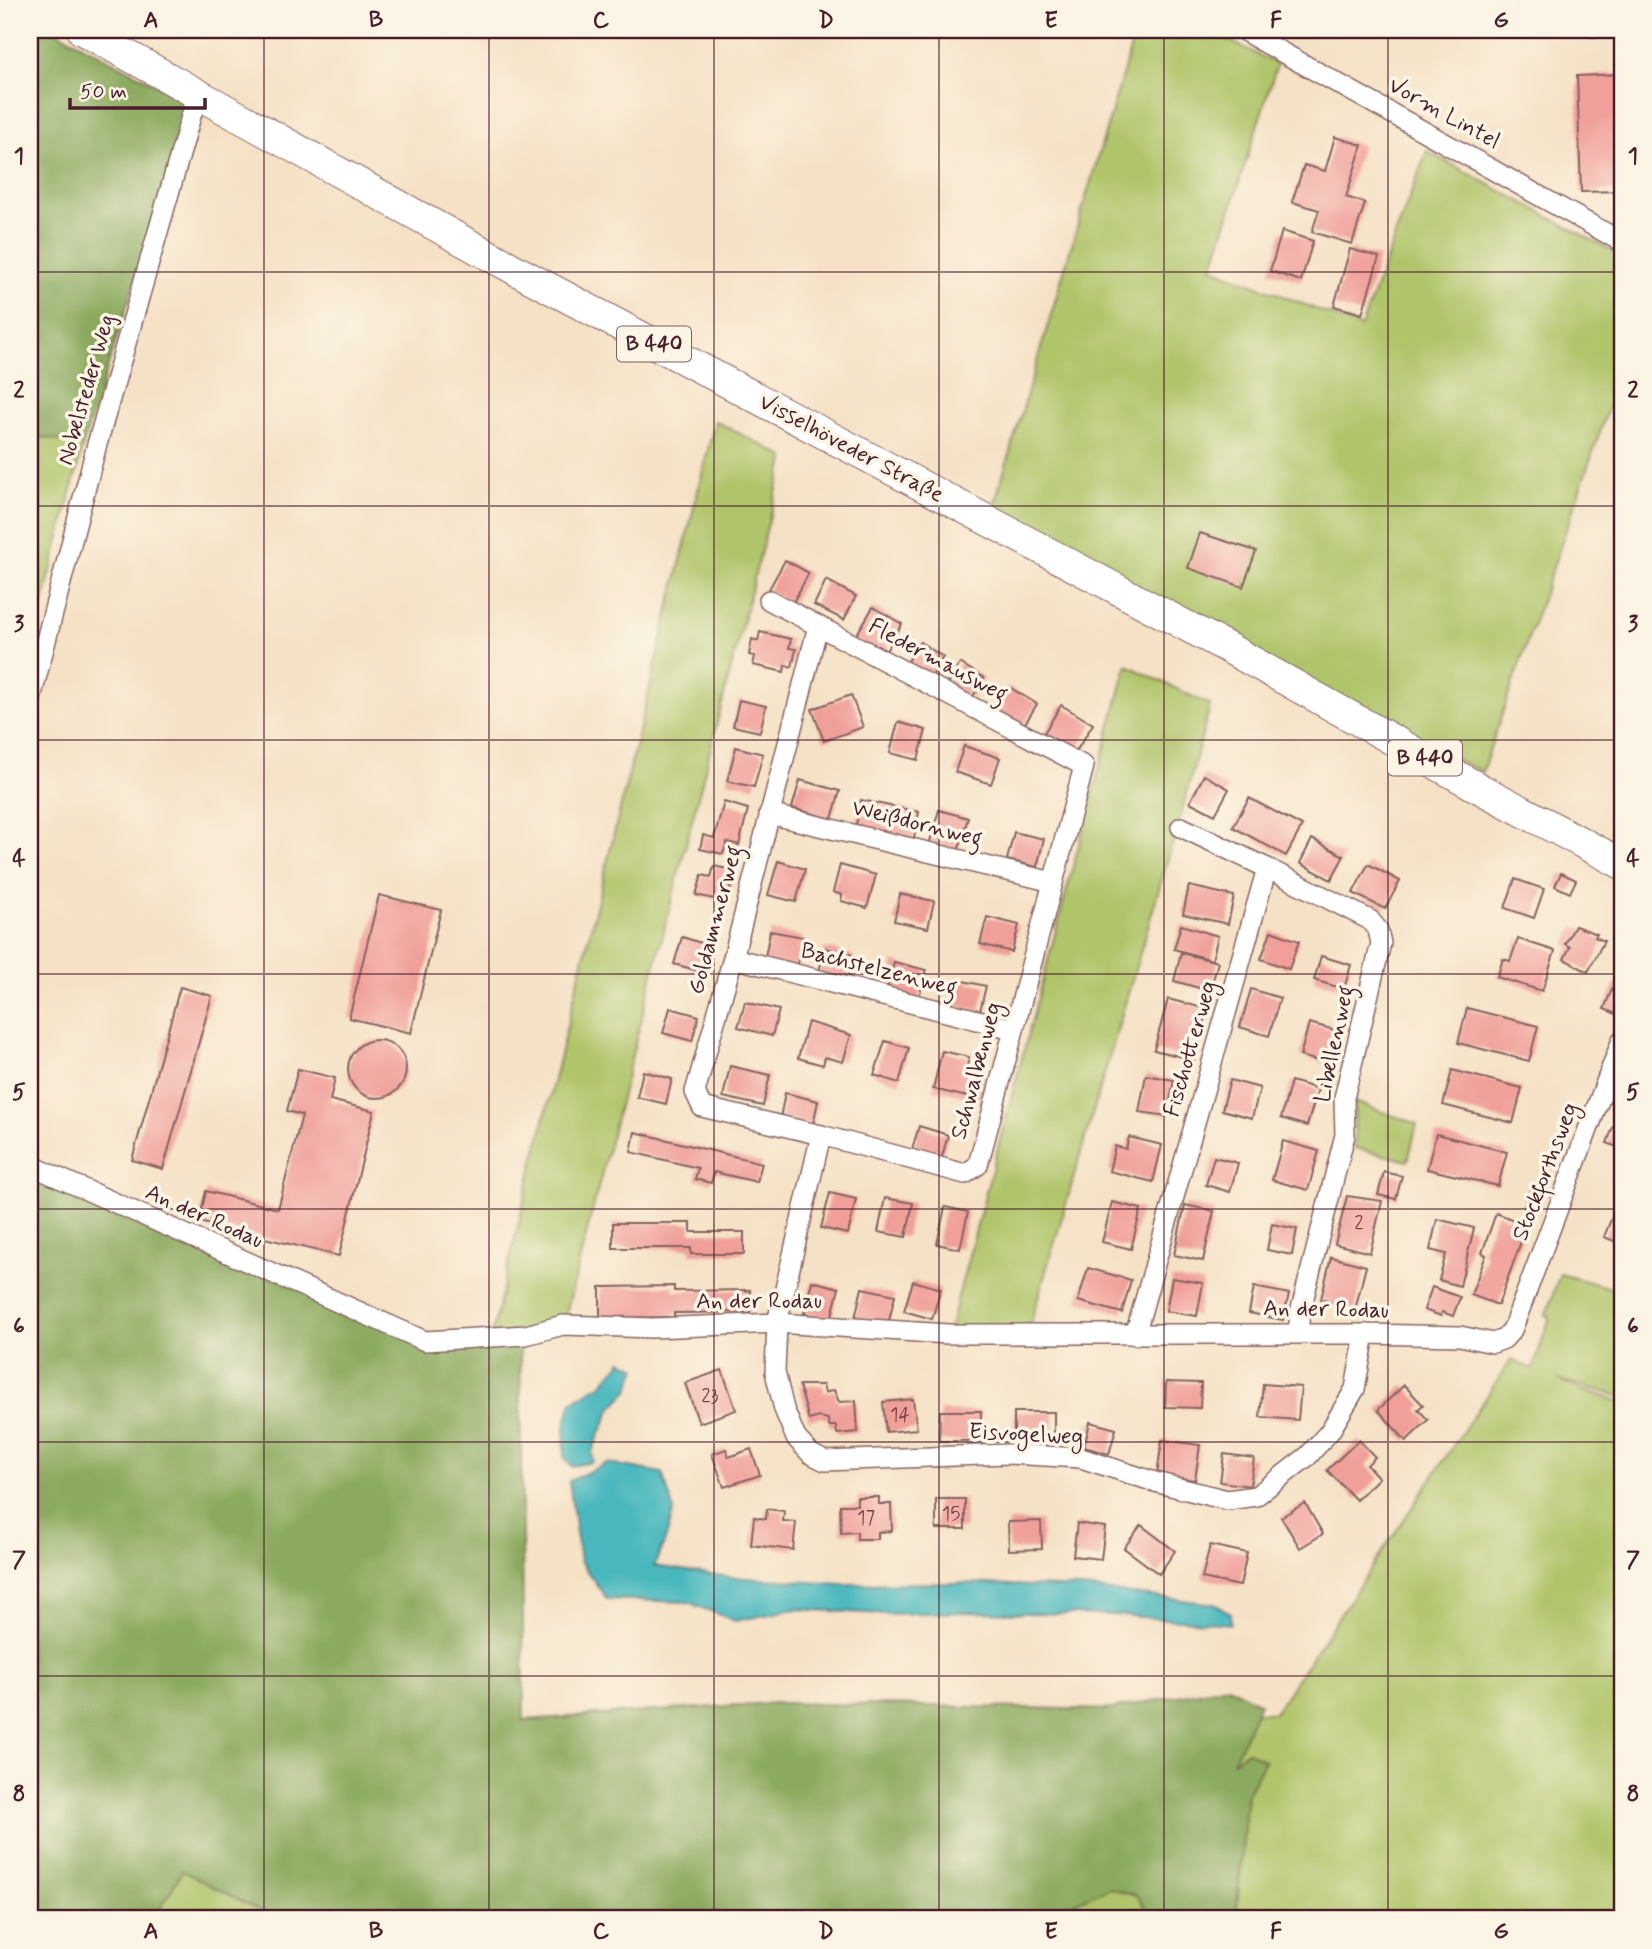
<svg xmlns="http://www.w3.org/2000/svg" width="1652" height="1949" font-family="Mynerve,sans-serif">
<rect width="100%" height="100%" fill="#fcf5e5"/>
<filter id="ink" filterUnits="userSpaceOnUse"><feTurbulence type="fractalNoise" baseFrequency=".0143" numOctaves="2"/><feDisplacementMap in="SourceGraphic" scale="14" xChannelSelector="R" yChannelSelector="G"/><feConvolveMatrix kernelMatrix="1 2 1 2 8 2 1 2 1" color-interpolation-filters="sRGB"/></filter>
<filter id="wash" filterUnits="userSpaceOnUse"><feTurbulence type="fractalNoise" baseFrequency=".00686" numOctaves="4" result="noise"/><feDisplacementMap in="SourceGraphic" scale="28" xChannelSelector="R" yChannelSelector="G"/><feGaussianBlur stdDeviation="1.57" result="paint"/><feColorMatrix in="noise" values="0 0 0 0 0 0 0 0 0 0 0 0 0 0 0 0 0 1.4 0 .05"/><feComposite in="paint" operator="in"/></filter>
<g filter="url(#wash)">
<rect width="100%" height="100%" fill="#f5e1c5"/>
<g fill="#b0c56a" stroke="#7d724a" stroke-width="2">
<path d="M1136,30H1208L1277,64L1212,268L1361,327L1427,151L1622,256V368L1482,772L1230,649L989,522Z"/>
<path d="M715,421L785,457L563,1325L491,1337Z"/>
<path d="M30,435L83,445L30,654Z"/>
<path d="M1127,665L1210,705L1182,811L1027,1335L948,1334Z"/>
<path d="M1354,1102L1417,1124L1408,1161L1355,1148Z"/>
<path d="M1560,1274L1622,1291V1397L1557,1379L1580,1389L1622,1402V1919H30L523,1720L771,1703L1274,1713L1511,1360L1533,1369L1550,1317L1546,1315Z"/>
</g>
<g fill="#8caa5e" stroke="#6b6444" stroke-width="2">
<path d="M30,30H54L191,103L83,445L30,435Z"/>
<path d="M30,1171L424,1343L520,1338L524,1721L771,1703L1106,1710L1228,1686L1260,1703L1233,1762L1247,1751L1265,1761L1247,1794L1236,1919H1153L1136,1895L1109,1888L1036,1919H277L182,1871L155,1919H30Z"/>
</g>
<g fill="#48b8be" stroke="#496c74" stroke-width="2">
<path d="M622,1361L637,1368L628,1391L612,1407L592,1451L593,1462L571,1466L564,1458L565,1426L572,1402L602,1384Z"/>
<path d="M607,1463L662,1473L674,1510L665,1541L654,1566L730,1577L841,1584L964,1583L1083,1588L1214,1604L1231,1613V1624L1116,1615L971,1612L884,1614L795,1609L735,1621L688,1602L607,1599L580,1561L569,1481Z"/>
</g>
<g id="blocks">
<g fill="#f09f99">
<path d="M1591,30H1622V36L1591,37Z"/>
<path d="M1622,74V191L1581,192L1577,76Z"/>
<path d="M1335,137L1362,145L1346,197L1365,203L1352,244L1312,232L1319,210L1292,202L1304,165L1325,171Z"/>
<path d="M1282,231L1313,241L1301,281L1270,271Z"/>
<path d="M1350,249L1379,257L1362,314L1334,306Z"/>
<path d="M1200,533L1256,551L1243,587L1188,568Z"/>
<path d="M785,560L809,573L792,604L768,591Z"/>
<path d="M826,580L856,596L844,620L814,605Z"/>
<path d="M873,607L902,624L883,656L854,639Z"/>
<path d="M760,632L791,639L789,648L796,649L792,667L785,665L784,672L753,665L755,656L749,655L752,639L758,641Z"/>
<path d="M920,642L943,657L931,678L907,663Z"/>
<path d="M960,663L984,678L972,698L948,684Z"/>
<path d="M1009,687L1037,704L1021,730L993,713Z"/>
<path d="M851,695L863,727L824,741L812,709Z"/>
<path d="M739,700L766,706L760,732L733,726Z"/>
<path d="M1061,705L1093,724L1075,753L1044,733Z"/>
<path d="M898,722L926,730L918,760L890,753Z"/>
<path d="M964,746L1000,758L991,784L955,772Z"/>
<path d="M736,747L763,754L754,787L727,781Z"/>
<path d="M1204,775L1229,789L1215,815L1190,802Z"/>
<path d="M800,780L840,791L832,819L792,808Z"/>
<path d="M1249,798L1302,826L1286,856L1233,827Z"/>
<path d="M861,800L919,812L913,843L855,830Z"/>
<path d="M724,802L748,809L739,845L727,842L723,854L700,849L703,835L714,838Z"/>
<path d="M939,810L968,818L958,852L929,845Z"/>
<path d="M1014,832L1044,839L1037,867L1007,860Z"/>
<path d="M1312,839L1344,856L1331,880L1300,863Z"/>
<path d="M778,861L805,869L796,902L768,895Z"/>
<path d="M1368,864L1400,881L1385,909L1353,893Z"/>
<path d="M840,865L876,875L867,908L841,901L842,895L833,892Z"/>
<path d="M714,866L732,870L729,880L732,882L727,902L696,895L702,875L711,877Z"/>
<path d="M1561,873L1576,880L1570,893L1555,886Z"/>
<path d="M1515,879L1544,889L1534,918L1505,908Z"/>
<path d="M1189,886L1234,896L1228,924L1183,914Z"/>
<path d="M900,894L934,901L928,928L894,921Z"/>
<path d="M379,895L441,910L411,1033L349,1018Z"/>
<path d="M987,917L1019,925L1012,952L980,944Z"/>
<path d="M1181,925L1218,936L1212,960L1174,949Z"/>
<path d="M1575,926L1597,934L1595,937L1604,941L1588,972L1564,959L1570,947L1565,944Z"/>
<path d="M770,931L803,937L797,968L764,962Z"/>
<path d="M1271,931L1299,941L1289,969L1261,959Z"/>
<path d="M682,937L711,946L703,972L674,964Z"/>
<path d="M1518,939L1555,951L1542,991L1497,977L1503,959L1510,961Z"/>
<path d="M825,948L853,955L846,986L817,979Z"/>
<path d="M1181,953L1218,962L1210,991L1174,981Z"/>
<path d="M1321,956L1351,965L1344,989L1314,980Z"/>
<path d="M894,962L926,970L918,1001L886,993Z"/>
<path d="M958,980L986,986L980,1011L952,1005Z"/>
<path d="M1614,984L1622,987L1619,1003L1622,1005L1621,1016L1604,1009Z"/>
<path d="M180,987L212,996L163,1169L132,1160Z"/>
<path d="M1251,989L1280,998L1269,1036L1240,1027Z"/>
<path d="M1168,999L1207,1009L1194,1060L1154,1050Z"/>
<path d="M745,1002L779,1010L772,1036L738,1027Z"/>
<path d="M670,1008L699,1016L692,1041L663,1033Z"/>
<path d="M1467,1008L1538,1026L1529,1061L1458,1043Z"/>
<path d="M808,1022L851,1035L843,1062L825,1057L823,1065L798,1058Z"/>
<path d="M1309,1023L1335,1030L1326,1063L1300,1056Z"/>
<circle cx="377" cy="1069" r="29"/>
<path d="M885,1041L909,1048L899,1083L874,1075Z"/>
<path d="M942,1051L969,1057L966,1072L986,1076L980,1100L933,1089Z"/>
<path d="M730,1066L770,1075L763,1106L723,1097Z"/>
<path d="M298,1069L335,1078L330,1100L374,1111L339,1256L199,1222L206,1191L278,1209L302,1115L287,1111Z"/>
<path d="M1452,1070L1522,1088L1513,1123L1443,1105Z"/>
<path d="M643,1071L672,1079L666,1104L637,1097Z"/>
<path d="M1146,1075L1174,1080L1167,1116L1139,1112Z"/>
<path d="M1230,1080L1260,1088L1252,1118L1222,1110Z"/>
<path d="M1291,1081L1318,1089L1307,1126L1281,1118Z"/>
<path d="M785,1093L818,1101L813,1125L780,1118Z"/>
<path d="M919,1126L948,1135L940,1164L910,1156Z"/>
<path d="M1613,1127L1622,1131V1149L1607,1143Z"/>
<path d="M635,1132L762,1163L757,1182L714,1172L711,1183L695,1179L698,1168L631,1152Z"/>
<path d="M1436,1134L1507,1152L1498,1186L1427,1169Z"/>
<path d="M1129,1137L1162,1145L1153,1182L1109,1171L1115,1146L1126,1149Z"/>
<path d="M1283,1141L1319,1151L1308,1190L1272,1180Z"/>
<path d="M1214,1157L1238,1163L1230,1192L1206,1185Z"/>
<path d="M1384,1172L1402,1176L1396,1199L1378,1195Z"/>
<path d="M1532,1185L1544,1190L1536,1212L1524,1207Z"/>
<path d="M830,1193L856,1199L848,1234L821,1228Z"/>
<path d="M1347,1196L1382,1201L1370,1253L1335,1244Z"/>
<path d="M1620,1197L1622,1198V1244L1604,1237Z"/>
<path d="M885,1198L913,1203L906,1237L878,1232Z"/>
<path d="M1112,1202L1141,1209L1131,1249L1102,1242Z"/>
<path d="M1185,1205L1214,1211L1203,1261L1174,1255Z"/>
<path d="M945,1207L968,1212L960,1249L937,1244Z"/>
<path d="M1496,1213L1527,1225L1498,1305L1471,1295L1486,1255L1482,1253Z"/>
<path d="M1437,1219L1474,1228L1460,1286L1439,1280L1446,1254L1430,1250Z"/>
<path d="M613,1223H691V1232H744V1254H691V1248H613Z"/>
<path d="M1272,1224L1297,1229L1292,1255L1267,1250Z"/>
<path d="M1331,1257L1366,1266L1355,1310L1321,1299Z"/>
<path d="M1088,1268L1131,1280L1122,1313L1078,1301Z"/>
<path d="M1172,1278L1203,1283L1197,1316L1166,1311Z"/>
<path d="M812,1281L839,1288L831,1320L804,1313Z"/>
<path d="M913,1281L941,1289L932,1319L904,1311Z"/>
<path d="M674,1286V1291L750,1290V1312L674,1313V1317L600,1318V1287Z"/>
<path d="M1254,1287L1289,1294L1283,1320L1249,1313Z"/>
<path d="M1432,1287L1460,1297L1453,1316L1442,1312L1441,1316L1424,1310Z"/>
<path d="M862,1288L895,1295L888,1325L855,1318Z"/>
<path d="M722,1370L736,1410L699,1423L685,1383Z"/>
<path d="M1166,1382L1201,1383L1200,1408L1165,1407Z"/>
<path d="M1263,1384L1301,1387L1298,1420L1260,1417Z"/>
<path d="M799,1385H823L825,1393L834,1390L839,1402L856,1401L858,1432L837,1434L836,1426H829L828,1419L819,1417L809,1420Z"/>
<path d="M1404,1385L1423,1405L1418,1409L1428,1420L1406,1441L1378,1410Z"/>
<path d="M913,1399L917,1429L886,1432L883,1402Z"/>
<path d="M940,1411H981L980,1441H939Z"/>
<rect x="1014" y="1412" width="40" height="34"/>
<path d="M1090,1422L1116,1429L1109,1454L1084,1447Z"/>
<path d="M1162,1440L1200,1445L1195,1480L1157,1475Z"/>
<path d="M1359,1440L1375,1457L1367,1465L1379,1478L1356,1500L1327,1470Z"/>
<path d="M726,1449L729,1457L751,1449L760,1475L724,1487L712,1454Z"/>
<path d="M1224,1454L1254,1458L1250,1486L1220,1482Z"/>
<path d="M857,1497H879V1504H891L892,1531L878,1532V1539H857V1532L841,1533L840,1505H857Z"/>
<rect x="936" y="1499" width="29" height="30"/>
<path d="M1305,1503L1323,1534L1300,1548L1281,1517Z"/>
<path d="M767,1509L784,1511L783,1521L796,1522L793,1550L751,1545L754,1517L766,1519Z"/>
<path d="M1041,1521L1042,1549L1009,1550L1008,1522Z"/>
<path d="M1077,1523L1105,1527L1101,1559L1073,1556Z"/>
<path d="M1141,1525L1175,1551L1159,1574L1124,1548Z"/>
<path d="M1210,1545L1247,1553L1240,1586L1202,1578Z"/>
</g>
</g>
</g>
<g filter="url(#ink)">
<use href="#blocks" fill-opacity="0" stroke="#866361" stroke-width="2"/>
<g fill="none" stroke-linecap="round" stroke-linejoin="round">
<g stroke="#866361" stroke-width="22">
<g id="street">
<path d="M1242,30L1622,242"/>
<path d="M769,600L1084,766L978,1165L965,1174L821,1135L777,1323L775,1372L784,1409L796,1438L811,1454L825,1461L1008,1454L1081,1458L1155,1482L1227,1500L1256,1496L1308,1456L1330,1431L1355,1389L1365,1334"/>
<path d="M818,626L733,958L695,1092L702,1107L821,1135"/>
<path d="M30,702L96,448L198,92"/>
<path d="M769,814L1053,882"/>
<path d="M1267,868L1370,920L1378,930L1381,943L1344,1098L1345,1135L1300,1313L1298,1333"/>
<path d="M733,958L1013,1029"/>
<path d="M30,1165L425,1341L526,1335L563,1325L653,1328L777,1323L948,1334H1365L1460,1336L1493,1343L1504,1339L1512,1330L1622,1040"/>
<path d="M1135,1335L1267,868L1181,827"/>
</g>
</g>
<g stroke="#866361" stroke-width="32">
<path id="primary" d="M82,30L521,273L1230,649L1477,787L1622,864"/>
</g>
<use href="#street" stroke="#fff" stroke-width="19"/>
<use href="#primary" stroke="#fff" stroke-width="30"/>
</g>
</g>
<path fill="none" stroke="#4a1f2b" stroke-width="2" stroke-opacity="0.55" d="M264,30V1919M489,30V1919M714,30V1919M939,30V1919M1164,30V1919M1388,30V1919M30,272H1622M30,506H1622M30,740H1622M30,974H1622M30,1209H1622M30,1442H1622M30,1676H1622"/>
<g text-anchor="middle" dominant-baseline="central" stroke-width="7" stroke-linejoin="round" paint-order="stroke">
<g font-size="19" fill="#743f46">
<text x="1359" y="1223">2</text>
<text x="710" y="1396">23</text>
<text x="900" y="1415">14</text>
<text x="951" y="1514">15</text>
<text x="866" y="1518">17</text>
</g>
<g fill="#fcf5e5" stroke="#7f5f63" stroke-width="2">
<rect x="617" y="326.5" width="74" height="35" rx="5"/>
<rect x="1388" y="740.5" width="74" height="35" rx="5"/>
</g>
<g font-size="21" font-weight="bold" fill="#4a1f2b">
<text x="654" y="344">B 440</text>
<text x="1425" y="758">B 440</text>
</g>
<g font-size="23" fill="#4a1f2b" stroke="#fcf5e5">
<text transform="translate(1444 114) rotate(29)">Vorm Lintel</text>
<text transform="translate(87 390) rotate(-74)">Nobelsteder Weg</text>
<text transform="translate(851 449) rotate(28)">Visselhöveder Straße</text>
<text transform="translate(938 661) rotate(28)">Fledermausweg</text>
<text transform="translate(917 824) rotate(14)">Weißdornweg</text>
<text transform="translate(716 920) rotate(-75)">Goldammerweg</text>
<text transform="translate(879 970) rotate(14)">Bachstelzenweg</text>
<text transform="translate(1335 1044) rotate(-78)">Libellenweg</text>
<text transform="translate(1191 1049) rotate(-74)">Fischotterweg</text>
<text transform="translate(977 1071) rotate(-75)">Schwalbenweg</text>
<text transform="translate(1546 1172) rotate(-69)">Stockforthsweg</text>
<text transform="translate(204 1217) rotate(24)">An der Rodau</text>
<text x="759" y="1302">An der Rodau</text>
<text transform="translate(1326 1310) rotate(1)">An der Rodau</text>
<text transform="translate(1026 1435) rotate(3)">Eisvogelweg</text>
</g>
</g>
<rect width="1652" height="1949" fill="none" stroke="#fcf5e5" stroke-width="77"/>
<path d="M70 98v10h135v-10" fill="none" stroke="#4a1f2b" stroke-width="3.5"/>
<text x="80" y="98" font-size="21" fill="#4a1f2b" stroke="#fcf5e5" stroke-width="5" paint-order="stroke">50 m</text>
<rect x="38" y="38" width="1576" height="1872" fill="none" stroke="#4a1f2b" stroke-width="2.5"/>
<g font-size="23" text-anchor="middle" font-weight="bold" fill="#4a1f2b">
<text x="151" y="27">A</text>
<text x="376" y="27">B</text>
<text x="601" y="27">C</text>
<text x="826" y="27">D</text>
<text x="1051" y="27">E</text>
<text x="1276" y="27">F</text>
<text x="1501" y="27">G</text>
<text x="19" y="163">1</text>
<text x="1633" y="163">1</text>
<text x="19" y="397">2</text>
<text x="1633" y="397">2</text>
<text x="19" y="631">3</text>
<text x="1633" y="631">3</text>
<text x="19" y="865">4</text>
<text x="1633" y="865">4</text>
<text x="19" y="1099">5</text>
<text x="1633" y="1099">5</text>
<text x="19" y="1333">6</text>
<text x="1633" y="1333">6</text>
<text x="19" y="1567">7</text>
<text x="1633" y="1567">7</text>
<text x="19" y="1801">8</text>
<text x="1633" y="1801">8</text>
<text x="151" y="1938">A</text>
<text x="376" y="1938">B</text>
<text x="601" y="1938">C</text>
<text x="826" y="1938">D</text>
<text x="1051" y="1938">E</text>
<text x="1276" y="1938">F</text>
<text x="1501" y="1938">G</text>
</g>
</svg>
